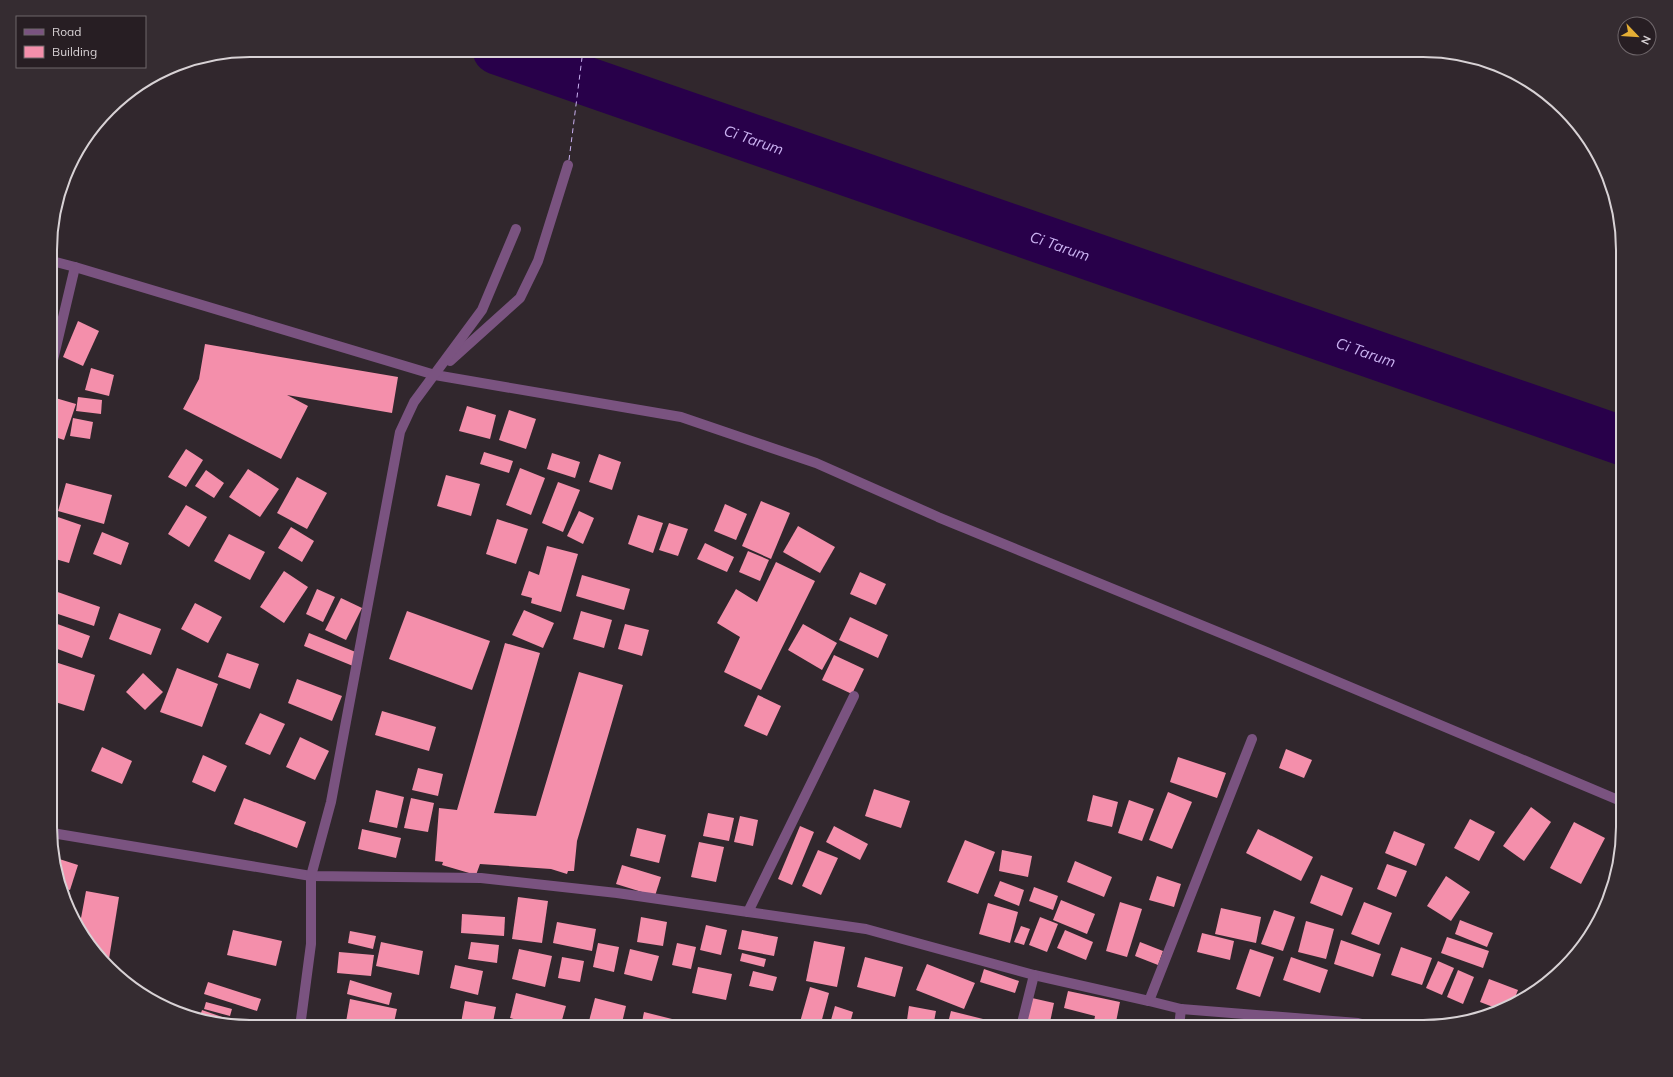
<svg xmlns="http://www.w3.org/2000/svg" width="1673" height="1077" font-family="Mulish,sans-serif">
<rect width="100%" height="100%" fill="#31272d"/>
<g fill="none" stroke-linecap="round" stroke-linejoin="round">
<path stroke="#28004a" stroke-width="49" id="s1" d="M497,50L1623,441"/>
<path stroke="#cab1f1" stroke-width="1" stroke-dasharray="5 4" stroke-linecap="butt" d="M569,160L583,50"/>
</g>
<g fill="#f48fab">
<path d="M78,321L99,331L83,366L63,357Z"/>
<path d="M205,344L398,377L392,413L287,395L308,406L281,459L183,409L199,379Z"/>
<path d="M91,368L114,375L109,396L85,390Z"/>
<path d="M52,397L76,404L64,440L52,436Z"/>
<path d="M78,397L102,400L101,414L76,411Z"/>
<path d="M467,406L496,415L490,439L459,431Z"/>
<path d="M509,410L536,419L526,449L499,440Z"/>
<path d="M73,418L93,422L90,439L70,436Z"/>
<path d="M186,449L203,460L186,487L168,477Z"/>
<path d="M484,452L513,461L509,473L480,464Z"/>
<path d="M552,453L580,462L575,478L547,469Z"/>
<path d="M599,454L621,462L612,490L589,482Z"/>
<path d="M520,468L545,478L531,515L506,505Z"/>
<path d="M248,469L279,489L260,517L229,497Z"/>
<path d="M206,470L224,483L214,498L195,486Z"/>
<path d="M446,475L480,484L471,516L437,506Z"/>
<path d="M297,477L327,493L307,529L277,513Z"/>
<path d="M558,482L580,490L563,532L542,523Z"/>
<path d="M66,483L112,495L104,524L58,511Z"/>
<path d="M761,501L790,513L771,559L742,546Z"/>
<path d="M725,504L747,514L736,540L714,531Z"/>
<path d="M186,505L207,517L189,547L168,534Z"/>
<path d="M579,511L594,518L583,544L567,536Z"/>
<path d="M52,515L81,525L69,563L52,558Z"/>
<path d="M638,515L663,523L653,553L628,544Z"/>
<path d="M497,519L528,529L516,564L486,554Z"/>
<path d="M669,523L688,529L678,556L659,550Z"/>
<path d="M798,526L835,547L820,573L783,552Z"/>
<path d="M291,527L314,541L302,562L278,548Z"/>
<path d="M102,532L129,543L121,565L93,554Z"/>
<path d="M229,534L265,552L250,580L214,561Z"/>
<path d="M705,543L734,557L727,572L697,559Z"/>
<path d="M547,546L578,554L561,612L531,603L532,598L521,595L529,571L539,575Z"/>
<path d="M748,551L769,560L760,581L739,572Z"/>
<path d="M776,562L815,581L761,690L724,672L740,637L717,623L736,589L757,602Z"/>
<path d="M284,571L308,587L284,623L260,607Z"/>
<path d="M860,572L886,584L876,605L850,594Z"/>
<path d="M582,575L630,589L624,610L576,596Z"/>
<path d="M317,589L335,597L323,622L306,614Z"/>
<path d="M52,590L100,607L94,626L52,612Z"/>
<path d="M341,598L362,608L346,640L325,630Z"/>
<path d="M195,603L222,617L208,643L181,629Z"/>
<path d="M524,610L554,623L543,648L512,635Z"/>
<path d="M407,611L490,641L472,690L389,659Z"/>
<path d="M581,611L612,620L604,648L573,639Z"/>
<path d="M119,613L161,629L151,655L109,639Z"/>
<path d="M850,617L888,635L878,658L839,640Z"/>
<path d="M52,622L90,636L82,658L52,647Z"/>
<path d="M625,624L649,630L642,656L618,649Z"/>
<path d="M803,624L837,643L822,670L788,650Z"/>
<path d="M309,633L358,653L353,666L304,646Z"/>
<path d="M505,643L540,653L494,813L536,816L579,672L623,685L577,841L574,871H568L567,874L551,869L480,864L476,875L442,865L443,862L435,861L439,808L457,810Z"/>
<path d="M227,653L259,664L250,689L218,677Z"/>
<path d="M834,655L864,669L852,694L822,680Z"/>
<path d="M52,661L95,675L84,711L52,701Z"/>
<path d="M177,668L218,684L202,727L160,712Z"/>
<path d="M143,673L163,692L145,710L126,692Z"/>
<path d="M297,679L342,696L332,721L288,703Z"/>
<path d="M758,695L781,706L767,736L744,726Z"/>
<path d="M382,711L436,727L429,751L375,735Z"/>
<path d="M260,713L285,724L270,755L245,744Z"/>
<path d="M300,737L329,751L315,780L286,767Z"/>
<path d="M102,747L132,761L122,784L91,771Z"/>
<path d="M1286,749L1312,760L1304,778L1279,768Z"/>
<path d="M203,755L227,766L215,792L192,782Z"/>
<path d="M1178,757L1226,773L1217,798L1170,782Z"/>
<path d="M418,768L443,774L438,796L412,790Z"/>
<path d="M874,789L910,801L901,828L865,816Z"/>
<path d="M376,790L404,797L397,828L369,822Z"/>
<path d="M1168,792L1192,802L1172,849L1149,840Z"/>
<path d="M1093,795L1118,802L1112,827L1087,821Z"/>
<path d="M244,798L306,822L297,848L234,824Z"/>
<path d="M411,798L434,803L428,832L404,828Z"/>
<path d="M1129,800L1154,809L1142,841L1118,833Z"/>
<path d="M1531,807L1551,822L1524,861L1503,846Z"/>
<path d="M708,813L734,818L729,841L703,836Z"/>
<path d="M740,816L758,820L753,846L734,842Z"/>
<path d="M1470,819L1495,832L1479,861L1454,848Z"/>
<path d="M1574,822L1605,838L1581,884L1550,868Z"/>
<path d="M800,826L814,832L792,885L778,879Z"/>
<path d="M834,826L868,844L860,860L826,842Z"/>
<path d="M637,828L666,835L659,863L630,856Z"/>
<path d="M362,829L401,838L396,858L358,849Z"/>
<path d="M1258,829L1313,857L1301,881L1246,853Z"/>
<path d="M1394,831L1425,844L1416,866L1385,853Z"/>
<path d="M965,840L995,852L978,894L947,882Z"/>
<path d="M699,842L724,847L716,882L691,877Z"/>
<path d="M818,850L838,858L821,895L802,886Z"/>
<path d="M1002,850L1032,856L1028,877L999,871Z"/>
<path d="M53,857L78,865L70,890L60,887Z"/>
<path d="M1075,861L1112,877L1104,897L1067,882Z"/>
<path d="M1387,864L1407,871L1396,897L1377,889Z"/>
<path d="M622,865L661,877L655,896L616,884Z"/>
<path d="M1321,875L1353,888L1342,916L1310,903Z"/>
<path d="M1157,876L1181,884L1174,907L1149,900Z"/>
<path d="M1446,876L1470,892L1451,921L1427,906Z"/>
<path d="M1000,881L1024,890L1019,906L994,896Z"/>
<path d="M1034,887L1058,896L1053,910L1029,901Z"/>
<path d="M86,891L119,897L109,959L104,958L84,938L79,929Z"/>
<path d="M518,897L548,901L542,943L512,939Z"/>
<path d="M1061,900L1095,914L1087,934L1053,920Z"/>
<path d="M1120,902L1142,909L1127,957L1106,951Z"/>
<path d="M1364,902L1392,913L1379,945L1351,934Z"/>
<path d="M988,903L1018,912L1010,943L979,934Z"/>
<path d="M1221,908L1261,917L1256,943L1215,934Z"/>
<path d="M1274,910L1295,917L1283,951L1261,944Z"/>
<path d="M462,914L505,917L504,936L461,933Z"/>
<path d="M641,917L667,922L663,946L637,942Z"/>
<path d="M1040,917L1058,924L1047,952L1029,945Z"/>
<path d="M1460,920L1493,933L1487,947L1455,934Z"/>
<path d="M1306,921L1334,929L1326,959L1298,952Z"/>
<path d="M557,922L596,929L592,951L553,943Z"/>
<path d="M706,925L727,930L721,955L700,950Z"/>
<path d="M1021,926L1030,929L1024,945L1014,942Z"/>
<path d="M233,930L282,941L276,966L227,955Z"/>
<path d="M742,930L778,937L774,956L738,949Z"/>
<path d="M1065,930L1093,942L1086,960L1057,948Z"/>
<path d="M350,931L376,936L373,949L348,943Z"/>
<path d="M1202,933L1234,941L1230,960L1197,952Z"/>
<path d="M1447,937L1489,951L1483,968L1441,953Z"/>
<path d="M1341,940L1381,954L1373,977L1334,964Z"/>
<path d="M814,941L845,947L837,987L806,981Z"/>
<path d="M381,942L423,951L419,975L376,966Z"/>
<path d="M471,942L499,945L497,963L468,959Z"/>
<path d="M1140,942L1163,951L1158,965L1135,956Z"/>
<path d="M598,943L619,947L614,972L593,967Z"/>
<path d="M677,943L696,947L691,969L672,965Z"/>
<path d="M1401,947L1432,958L1422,985L1391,975Z"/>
<path d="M519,949L552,956L545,987L512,979Z"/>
<path d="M630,949L659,956L652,981L624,974Z"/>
<path d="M1250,949L1274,957L1260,997L1236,989Z"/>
<path d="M339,952L374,955L371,976L337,973Z"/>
<path d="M742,953L766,959L764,967L740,961Z"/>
<path d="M562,957L584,961L580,982L558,978Z"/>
<path d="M865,957L903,967L895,997L857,987Z"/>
<path d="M1291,957L1328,970L1320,993L1283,980Z"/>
<path d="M1438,961L1454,968L1442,995L1426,988Z"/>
<path d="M927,964L975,983L964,1009L916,990Z"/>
<path d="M455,965L483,971L478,995L450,988Z"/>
<path d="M698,967L732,974L726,1000L692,993Z"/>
<path d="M984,969L1019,981L1015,993L980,982Z"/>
<path d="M1458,970L1474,977L1463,1004L1447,997Z"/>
<path d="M753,971L777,977L773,991L749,986Z"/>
<path d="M1489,979L1518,990L1512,1005L1501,1010L1480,1002Z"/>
<path d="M350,980L392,993L389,1005L347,994Z"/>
<path d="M208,982L261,999L257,1011L204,994Z"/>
<path d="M810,987L829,993L820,1027L800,1022Z"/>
<path d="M1068,991L1120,1002L1115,1027H1093L1095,1016L1064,1008Z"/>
<path d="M516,993L566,1006L560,1027H543L510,1018Z"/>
<path d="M595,998L626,1006L621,1027H598L588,1025Z"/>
<path d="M1032,998L1054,1003L1049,1027H1025Z"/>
<path d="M350,999L397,1009L393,1027H367L346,1022Z"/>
<path d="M465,1001L496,1007L492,1027L461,1023Z"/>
<path d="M206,1002L232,1009L230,1016L204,1009Z"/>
<path d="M835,1006L853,1012L849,1027H829Z"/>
<path d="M909,1006L936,1011L933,1027H906Z"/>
<path d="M202,1010L248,1026V1027L199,1019Z"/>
<path d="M951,1011L991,1021L989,1027H947Z"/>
<path d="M644,1012L684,1022L683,1027H641Z"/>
</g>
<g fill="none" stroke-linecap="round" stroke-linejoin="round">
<g stroke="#7a5380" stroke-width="10">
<path d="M52,261L75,267L435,375L681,417L816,463L938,517L1291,662L1623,802"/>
<path d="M450,361L520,298L538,261L568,165"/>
<path d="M52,364L75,267"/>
<path d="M52,833L311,876L481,878L617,893L748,912L866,929L1034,975L1149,1001L1181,1009L1358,1023L1374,1027"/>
<path d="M748,912L854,696"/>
<path d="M1149,1001L1252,739"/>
<path d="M300,1027L311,944V876L331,802L400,432L414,402L482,310L516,229"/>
<path d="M1021,1027L1034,975"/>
<path d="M1179,1027L1181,1009"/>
</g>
</g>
<g text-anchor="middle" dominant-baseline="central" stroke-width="4" stroke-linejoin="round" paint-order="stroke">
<g font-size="15" font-style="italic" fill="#cab1f1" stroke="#271e23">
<text stroke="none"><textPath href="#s1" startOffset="272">Ci Tarum</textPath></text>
<text stroke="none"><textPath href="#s1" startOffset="596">Ci Tarum</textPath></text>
<text stroke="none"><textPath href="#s1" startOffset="920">Ci Tarum</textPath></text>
</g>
</g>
<path d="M0 0H1673V1077H0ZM250 57H1423A193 193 0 0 1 1616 250V827A193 193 0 0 1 1423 1020H250A193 193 0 0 1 57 827V250A193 193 0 0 1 250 57Z" fill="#352c31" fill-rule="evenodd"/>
<path fill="none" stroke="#d8d2d5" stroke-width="2" d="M250 57H1423A193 193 0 0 1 1616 250V827A193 193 0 0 1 1423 1020H250A193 193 0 0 1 57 827V250A193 193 0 0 1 250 57Z"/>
<rect x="16" y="16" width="130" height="52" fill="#271e23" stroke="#6e666a"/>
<rect x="24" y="29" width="20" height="6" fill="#7a5380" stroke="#6e666a"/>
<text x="52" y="36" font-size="12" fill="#d8d2d5">Road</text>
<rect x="24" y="46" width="20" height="12" fill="#f48fab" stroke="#6e666a"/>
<text x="52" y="56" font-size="12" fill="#d8d2d5">Building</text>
<g transform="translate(1637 36) rotate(115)"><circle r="19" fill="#271e23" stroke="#6e666a"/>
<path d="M0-3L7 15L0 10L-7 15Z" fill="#e4ae35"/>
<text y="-6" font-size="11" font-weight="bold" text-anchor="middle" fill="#d8d2d5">N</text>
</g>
</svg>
